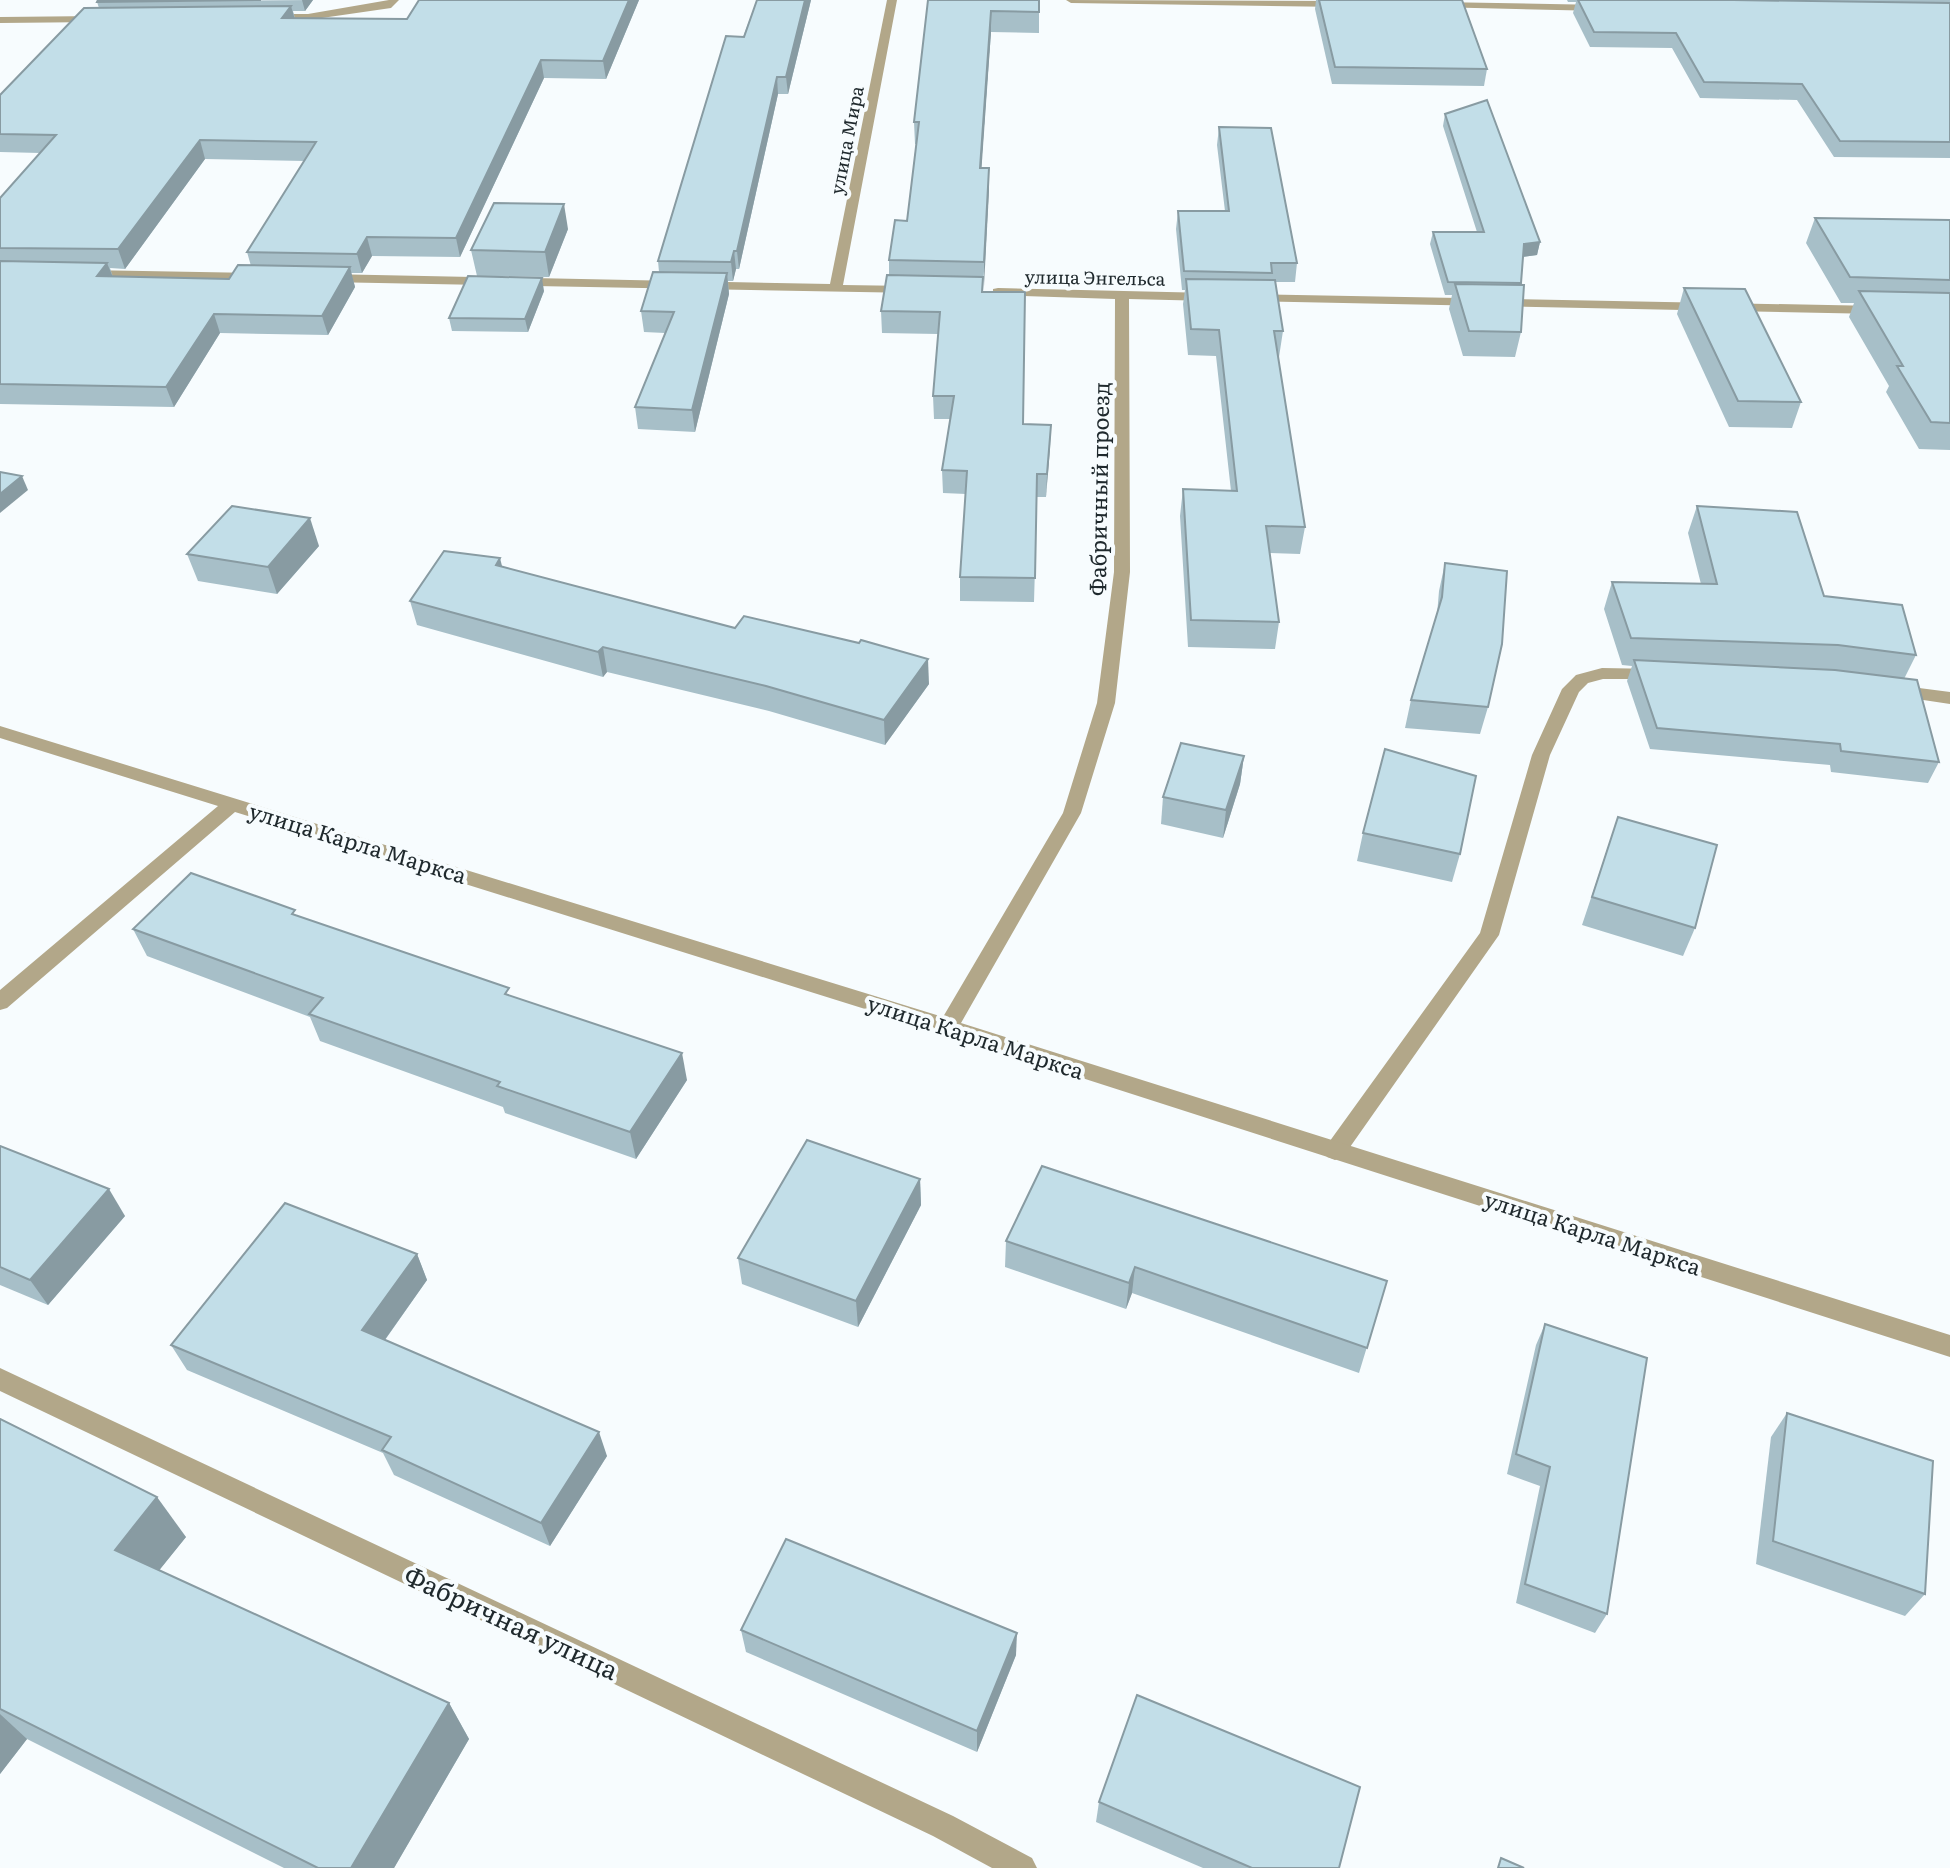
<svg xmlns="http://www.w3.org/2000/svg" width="1950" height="1868" font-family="Literata,serif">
<rect width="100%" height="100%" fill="#f7fcfe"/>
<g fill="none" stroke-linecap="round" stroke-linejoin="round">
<g fill="#b2a789" fill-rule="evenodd">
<path d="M1602,668L1657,669L1666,674L1657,679H1603L1588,683L1579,692L1550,755L1499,935L1343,1157L1335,1160L1327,1157L1324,1151L1327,1145L1480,933L1532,755L1562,689L1576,675Z"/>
<path d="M1896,685L1950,692V704L1890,695L1887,691Z"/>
</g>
<g fill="#b2a789" fill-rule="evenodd">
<path d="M389,0H399L391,8L308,20H270L265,17L270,14H308Z"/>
<path d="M887,0H897L843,285L910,286L917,290L915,293L326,282L319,278L326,274L830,284Z"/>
<path d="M1066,0L1342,1L1347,4L1342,7L1071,3Z"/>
<path d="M1438,2L1602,5L1607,8L1602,11L1434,7L1433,5Z"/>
<path d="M0,17L98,16L103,19L98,22L0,23Z"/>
<path d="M86,270L258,273L265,277L258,281L81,277V271Z"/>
<path d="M998,288L1210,293L1217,297L1210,301L1129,299L1130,572L1115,703L1081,813L961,1023L1950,1335V1357L945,1034L235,812L7,1008L0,1010V990L218,806L0,738V726L943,1017L1063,813L1097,703L1114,572L1115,299L993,295V289Z"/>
<path d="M1250,294L1878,306L1885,310L1878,314L1245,301L1243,298Z"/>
<path d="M0,1368L953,1816L1032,1858L1037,1868H992L933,1836L0,1391Z"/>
</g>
</g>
<g fill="#a7bfc8" fill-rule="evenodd">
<path d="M313,0L305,11H293L295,18L407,19L419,0H639L606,79L544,78L460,257L372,256L362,273H351L355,287L328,335L220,333L174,407L0,404V198L40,153L0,152V95L99,8L97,2ZM205,159L305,161L247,252L251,266L229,279L113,277L110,268L125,269Z"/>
<path d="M757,0H811L788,94H778L739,269H736L733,281H728L729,294L695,432L638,429L635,407L665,333L644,332L641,311L659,272L658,261Z"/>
<path d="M928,0H1039V33L991,32L981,168H989L983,292L1023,424L1051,425L1046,497H1037L1034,602L960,601V577L966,494L943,493L942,470L950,419H934L933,396L938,334L882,333L881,311L889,275V260L907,221L916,144H915L914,122Z"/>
<path d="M1316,0H1462L1487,69L1484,86L1332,84L1315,9Z"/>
<path d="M1567,0H1950V158L1834,157L1797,100L1700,98L1672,48L1590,47L1573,13L1576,2H1568Z"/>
<path d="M1445,114L1540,242L1537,255L1523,257L1521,285V332L1515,357L1463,356L1449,309L1452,295H1445L1430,244L1433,232H1477L1443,126Z"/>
<path d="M1219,127L1297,263L1295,282H1275L1283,331L1279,357H1278L1305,527L1300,554L1270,553L1279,622L1275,649L1188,647L1180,516L1183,489L1231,491L1216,356L1188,355L1183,304L1185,290H1182L1176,229L1178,211H1225L1217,145Z"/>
<path d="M1815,218L1950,220V450L1919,449L1886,392L1889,386L1849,317L1854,303H1841L1806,243Z"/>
<path d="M568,229L549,277L477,276L471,250Z"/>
<path d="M1684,288L1801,402L1792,428L1729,427L1677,314Z"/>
<path d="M544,291L528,332L452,331L449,318Z"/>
<path d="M1697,506L1824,596L1916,655L1904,679L1939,762L1928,783L1831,772L1830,765L1650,749L1627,681L1632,666L1622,665L1604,609L1612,582L1701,584L1688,533Z"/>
<path d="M319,546L277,594L198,581L187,554Z"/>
<path d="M1445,563L1488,707L1480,734L1405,728L1411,700L1437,615L1439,591Z"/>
<path d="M502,567L929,684L885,745L769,711L607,672L603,677L417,625L410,601Z"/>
<path d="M1244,756L1240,784L1223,838L1161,824L1163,797Z"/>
<path d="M1363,833L1460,854L1452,882L1357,861Z"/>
<path d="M1609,844L1695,928L1683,956L1582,925Z"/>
<path d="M298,916L512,997L687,1080L636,1159L505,1113L503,1107L320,1041L310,1017L147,956L133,929Z"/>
<path d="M0,1146L125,1216L48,1305L0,1285Z"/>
<path d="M920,1179L921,1205L858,1327L742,1284L738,1258Z"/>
<path d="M1006,1241L1387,1281L1359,1373L1132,1293L1126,1309L1005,1267Z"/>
<path d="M417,1254L427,1280L385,1340L607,1456L550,1546L394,1475L383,1453L187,1370L171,1345Z"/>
<path d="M1545,1324L1607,1614L1595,1633L1516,1603L1540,1486L1507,1474L1536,1345Z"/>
<path d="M1787,1413L1925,1594L1905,1616L1756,1564L1771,1437Z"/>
<path d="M0,1419L186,1537L159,1570L449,1703L469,1739L394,1868H284L27,1739L0,1774Z"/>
<path d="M741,1630L1016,1655L977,1752L746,1652Z"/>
<path d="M1099,1802L1339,1868H1203L1096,1822Z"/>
</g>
<g fill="#889ba2">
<path d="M302,0H313L305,11Z"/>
<path d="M629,0H639L606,79L603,61Z"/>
<path d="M805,0H811L788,94L786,77Z"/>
<path d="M291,6L296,23L282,18Z"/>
<path d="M991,11V32L980,190V168Z"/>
<path d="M541,60L544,78L460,257L456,238Z"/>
<path d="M777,77L778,94L739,269L737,251Z"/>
<path d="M200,140L205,159L125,269L118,249Z"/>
<path d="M989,168V191L984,286V262Z"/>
<path d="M564,204L568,229L549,277L545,252Z"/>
<path d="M367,237L372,256L362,273L357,254Z"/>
<path d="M1540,242L1537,255L1521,257L1524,244Z"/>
<path d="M734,251L736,269L733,281L731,262Z"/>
<path d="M107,263L115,282L97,276Z"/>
<path d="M350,267L355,287L328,335L322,316Z"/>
<path d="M727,273L729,294L695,432L692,410Z"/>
<path d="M542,278L544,291L528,332L525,319Z"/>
<path d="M214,314L220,333L174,407L166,387Z"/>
<path d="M1051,425L1050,448L1046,497L1047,474Z"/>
<path d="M22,476L28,490L0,513V494Z"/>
<path d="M310,518L319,546L277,594L268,567Z"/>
<path d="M500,558L506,582L496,565Z"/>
<path d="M603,647L607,672L603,677L598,652Z"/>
<path d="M928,659L929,684L885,745L884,720Z"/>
<path d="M1244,756L1240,784L1223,838L1226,810Z"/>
<path d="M682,1053L687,1080L636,1159L630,1132Z"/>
<path d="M920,1179L921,1205L858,1327L856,1301Z"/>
<path d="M109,1189L125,1216L48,1305L30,1280Z"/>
<path d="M417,1254L427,1280L374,1355L362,1330Z"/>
<path d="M1135,1267L1132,1293L1126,1309L1129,1283Z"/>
<path d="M599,1432L607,1456L550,1546L541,1523Z"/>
<path d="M157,1497L186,1537L145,1588L115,1550Z"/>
<path d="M1017,1633L1016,1655L977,1752V1731Z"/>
<path d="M449,1703L469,1739L394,1868H351Z"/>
<path d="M0,1714L27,1739L0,1774Z"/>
</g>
<g fill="#c2dee8" stroke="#889ba2" stroke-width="2">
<path d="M98,0H261L97,2Z"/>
<path d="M419,0H629L603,61L541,60L456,238L367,237L357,254L247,252L316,142L200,140L118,249L0,248V198L56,135L0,134V95L84,8L291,6L282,18L407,19Z"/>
<path d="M757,0H805L786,77H777L737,251H734L731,262L658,261L726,36L744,37Z"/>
<path d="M928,0H1039V12L991,11L980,168H989L984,262L889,260L895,220L907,221L919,122H914Z"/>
<path d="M1319,0H1462L1487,69L1335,67Z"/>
<path d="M1578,0H1733L1950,3V142L1840,141L1802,84L1704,82L1676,33L1594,32Z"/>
<path d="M1487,100L1540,242L1524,244L1521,283L1448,282L1433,232H1484L1445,114Z"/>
<path d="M1219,127L1271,128L1297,263H1271L1272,273L1184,271L1178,211H1229Z"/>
<path d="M494,203L564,204L545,252L471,250Z"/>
<path d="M1815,218L1950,220V280L1850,277Z"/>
<path d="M0,261L107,263L97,276L229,279L238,265L350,267L322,316L214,314L166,387L0,384Z"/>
<path d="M653,272L727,273L692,410L635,407L674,312L641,311Z"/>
<path d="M887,275L983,277L982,292H1025L1023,424L1051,425L1047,474H1037L1035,578L960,577L967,471L942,470L954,396H933L940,312L881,311Z"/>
<path d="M468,276L542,278L525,319L449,318Z"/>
<path d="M1186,279L1275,280L1283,331H1274L1305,527L1266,526L1279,622L1191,620L1183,489L1237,491L1219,330L1191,329Z"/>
<path d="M1455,284L1524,285L1521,332L1469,331Z"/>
<path d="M1684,288L1745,289L1801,402L1738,401Z"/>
<path d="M1859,291L1950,293V423L1931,422L1897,366H1903Z"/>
<path d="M0,472L22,476L0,494Z"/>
<path d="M232,506L310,518L268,567L187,554Z"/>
<path d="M1697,506L1797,512L1824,596L1902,605L1916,655L1838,645L1631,638L1612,582L1717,584Z"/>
<path d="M444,551L500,558L496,565L735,628L744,616L859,643L861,640L928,659L884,720L766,686L603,647L598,652L410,601Z"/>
<path d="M1445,563L1507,571L1502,644L1488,707L1411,700L1442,597Z"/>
<path d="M1634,660L1835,670L1917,680L1939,762L1841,751L1840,744L1657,728Z"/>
<path d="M1181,743L1244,756L1226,810L1163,797Z"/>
<path d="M1385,749L1476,776L1460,854L1363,833Z"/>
<path d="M1618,817L1717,845L1695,928L1592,897Z"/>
<path d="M191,873L295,910L292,914L509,988L505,994L682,1053L630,1132L497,1086L500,1082L309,1014L323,998L133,929Z"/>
<path d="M807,1140L920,1179L856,1301L738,1258Z"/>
<path d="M0,1146L109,1189L30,1280L0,1267Z"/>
<path d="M1042,1166L1387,1281L1367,1348L1135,1267L1129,1283L1006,1241Z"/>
<path d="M285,1203L417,1254L362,1330L599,1432L541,1523L382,1450L391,1437L171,1345Z"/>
<path d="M1545,1324L1647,1358L1607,1614L1525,1584L1550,1467L1516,1454Z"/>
<path d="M1787,1413L1933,1461L1925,1594L1773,1541Z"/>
<path d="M0,1419L157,1497L115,1550L449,1703L351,1868H318L0,1709Z"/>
<path d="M786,1539L1017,1633L977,1731L741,1630Z"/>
<path d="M1137,1695L1360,1787L1339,1868H1252L1099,1802Z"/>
<path d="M1501,1858L1524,1868H1498Z"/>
</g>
<g text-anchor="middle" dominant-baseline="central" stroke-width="8" stroke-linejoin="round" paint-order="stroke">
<g font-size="18" fill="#1f292d" stroke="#f7fcfe">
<text transform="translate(846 140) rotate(-79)">улица Мира</text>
<text transform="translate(1095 277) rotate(1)">улица Энгельса</text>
</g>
<g font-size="22" fill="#1f292d" stroke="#f7fcfe">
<text transform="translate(1098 489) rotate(-89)">Фабричный проезд</text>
<text transform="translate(358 842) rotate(17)">улица Карла Маркса</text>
<text transform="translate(976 1036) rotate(18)">улица Карла Маркса</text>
<text transform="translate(1593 1232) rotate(18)">улица Карла Маркса</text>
</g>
<g font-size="26" fill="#1f292d" stroke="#f7fcfe">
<text transform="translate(512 1621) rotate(25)">Фабричная улица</text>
</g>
</g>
</svg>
